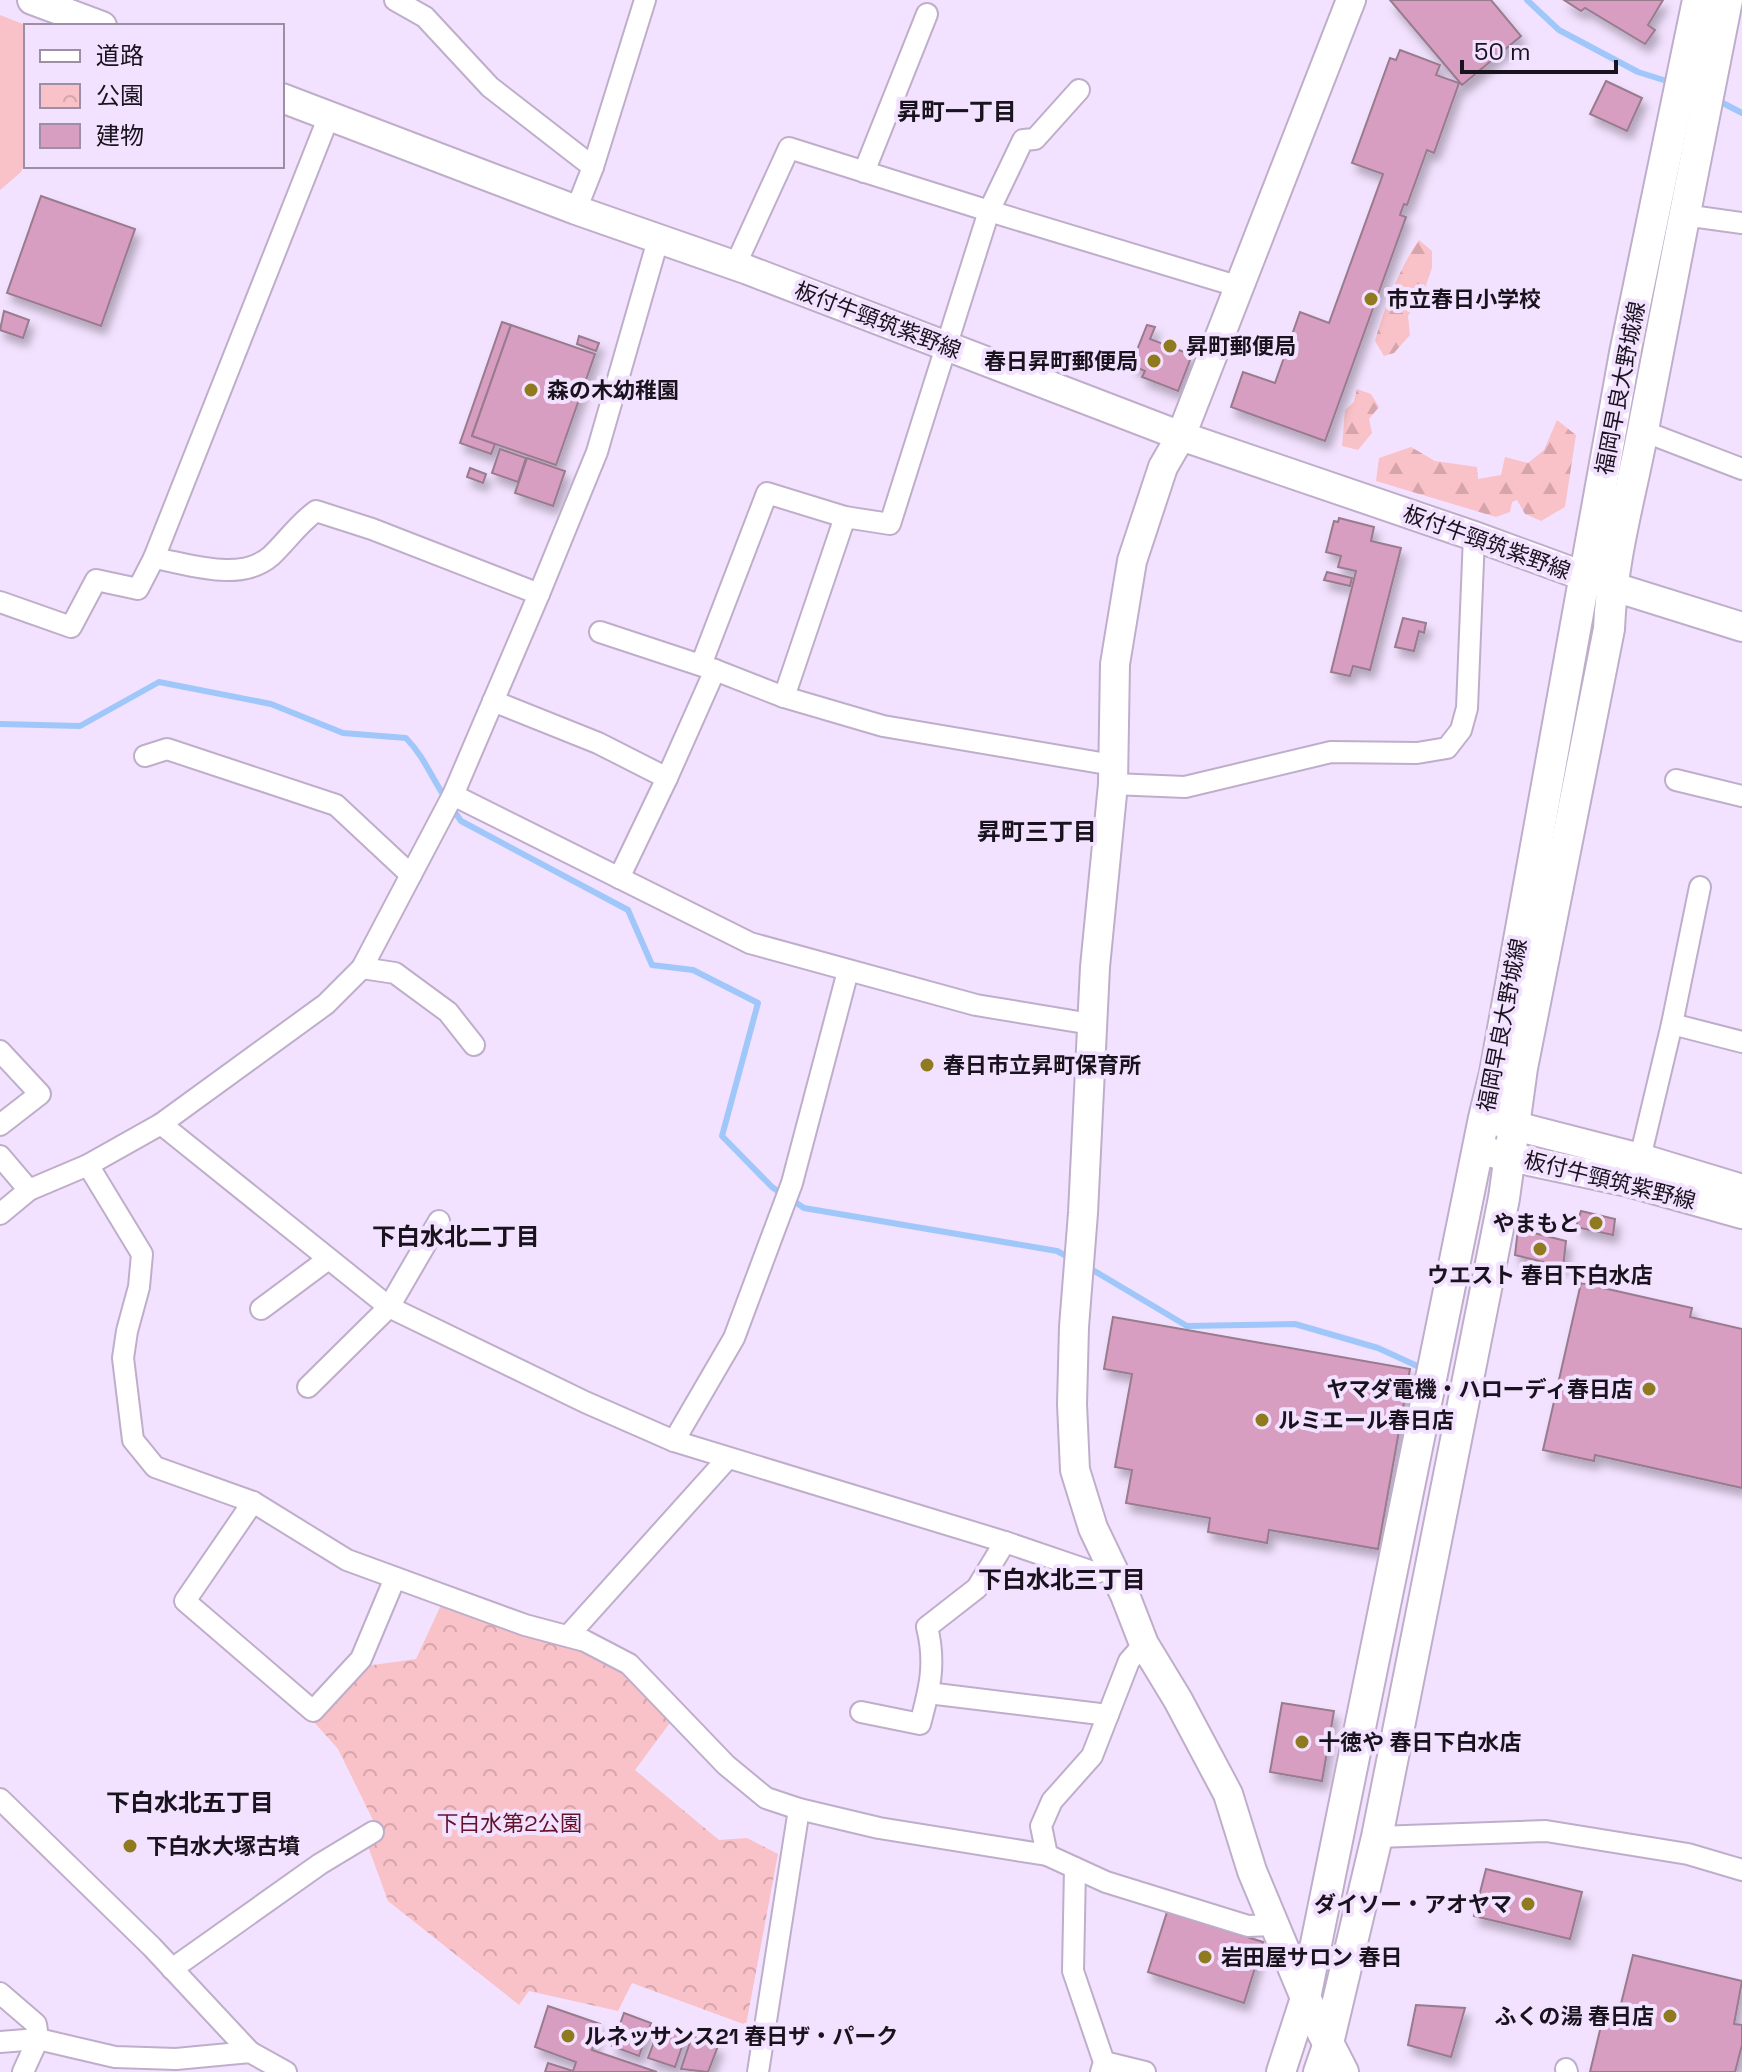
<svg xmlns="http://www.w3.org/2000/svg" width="1742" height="2072" font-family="'Space Grotesk','Noto Sans JP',sans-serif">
<defs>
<pattern id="forest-firs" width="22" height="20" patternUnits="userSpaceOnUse" patternTransform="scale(2)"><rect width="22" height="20" fill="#f9c1c8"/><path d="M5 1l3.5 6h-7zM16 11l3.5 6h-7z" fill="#d5a5ab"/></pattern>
<pattern id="park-crowns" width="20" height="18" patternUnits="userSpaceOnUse" patternTransform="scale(2)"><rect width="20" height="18" fill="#f9c1c8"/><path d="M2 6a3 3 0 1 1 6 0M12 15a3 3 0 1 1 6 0" fill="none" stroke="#d5a5ab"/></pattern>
<filter id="shadow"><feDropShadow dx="4.5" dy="8" stdDeviation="4" flood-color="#0004"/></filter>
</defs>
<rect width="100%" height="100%" fill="#f3e2ff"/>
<g fill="url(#forest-firs)">
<path d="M1419,240L1432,251V268L1425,288L1408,316L1410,335L1394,353L1384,356L1375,341C1385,306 1399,269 1419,240Z"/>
<path d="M1357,389L1371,394L1379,407L1369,419L1372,433L1358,450L1342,446L1345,410L1354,402Z"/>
<path d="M1557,420L1576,435L1565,507L1541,521L1525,514L1517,500L1512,502L1510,512L1496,517L1376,481L1379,458L1411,447L1435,461L1477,467L1478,479L1501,475L1505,457L1528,463L1544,450Z"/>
</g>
<path fill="url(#park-crowns)" d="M441,1605L579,1649L623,1670L672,1720L635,1770L719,1840L747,1838L778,1854L746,2025L632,1983L618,2011L529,1991L519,2005L388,1901L362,1830L373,1820L338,1749L313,1721L366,1666L416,1659Z"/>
<path fill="#f9c1c8" d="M0,15L28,26H26V161L21,172L0,190Z"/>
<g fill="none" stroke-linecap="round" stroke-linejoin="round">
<g stroke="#a0c7f9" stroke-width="6">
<path d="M1527,0L1559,30L1638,72L1673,83"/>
<path d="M1717,100L1742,113"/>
<path d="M0,724L80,726L159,682L271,704L343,733L406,738C425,758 431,777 446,799"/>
<path d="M452,808L461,821L628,910L652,965L693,970L758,1003L722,1136L772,1187L782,1194"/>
<path d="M792,1200L804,1208L1057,1251L1072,1259"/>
<path d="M1086,1266L1187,1326L1295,1324L1378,1348L1426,1370"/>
</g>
</g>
<g fill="#d79ec2" stroke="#987b8d" stroke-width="2" filter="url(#shadow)">
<path d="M1390,0H1491L1521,36L1462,85Z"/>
<path d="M1564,0H1663L1648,25L1655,30L1645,44L1585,8L1581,11Z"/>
<path d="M1400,50L1440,65L1436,75L1459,83L1434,153L1427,150L1407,205L1404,204L1400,215L1406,217L1325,441L1231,407L1243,372L1275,383L1300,312L1329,323L1383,174L1352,163L1390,58L1396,60Z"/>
<path d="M1606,81L1642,98L1627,131L1590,114Z"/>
<path d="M41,196L135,229L101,326L7,293Z"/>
<path d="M4,311L29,320L23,338L0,330Z"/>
<path d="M502,322L511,325L472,436L495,444L491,454L460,443Z"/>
<path d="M511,325L595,354L556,465L472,436Z"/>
<path d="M1147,325L1155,327L1150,339L1192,355L1178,391L1142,377L1145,371L1131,365Z"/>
<path d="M579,336L599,343L596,351L577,344Z"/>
<path d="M500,449L526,458L518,482L492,473Z"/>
<path d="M527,458L565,471L553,506L515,493Z"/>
<path d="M470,468L486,474L483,483L467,477Z"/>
<path d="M1339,518L1374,527L1371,541L1401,548L1370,670L1353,666L1350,676L1331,672L1356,571L1338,567L1341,556L1326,552L1334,521L1338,522Z"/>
<path d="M1327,572L1352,578L1350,586L1324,580Z"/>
<path d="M1403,618L1426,623L1424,633L1419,631L1414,651L1395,647Z"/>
<path d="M1581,1211L1615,1219L1613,1235L1576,1227Z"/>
<path d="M1518,1229L1566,1241L1563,1267L1515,1255Z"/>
<path d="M1581,1283L1692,1308L1690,1317L1742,1329V1488L1595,1455L1594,1461L1543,1450Z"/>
<path d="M1113,1317L1410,1369L1378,1549L1269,1530L1267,1543L1208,1532L1210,1518L1126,1503L1132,1470L1115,1467L1132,1374L1104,1369Z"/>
<path d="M1282,1703L1334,1711L1322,1781L1270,1772Z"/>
<path d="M1486,1869L1582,1892L1570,1939L1474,1916Z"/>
<path d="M1167,1912L1263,1942L1244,2003L1148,1972Z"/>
<path d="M1633,1955L1742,1981L1734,2024L1742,2025V2045L1735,2072H1590L1606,2005L1620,2008Z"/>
<path d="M1416,2005L1465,2008L1451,2057L1408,2045Z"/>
<path d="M548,2006L600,2024L592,2050L657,2072H545L548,2063L573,2071L576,2062L535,2047Z"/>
<path d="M624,2013L651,2023L639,2056L612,2046Z"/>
<path d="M660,2026L686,2035L675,2067L648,2058Z"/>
<path d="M692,2036L718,2046L708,2072L681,2069Z"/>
</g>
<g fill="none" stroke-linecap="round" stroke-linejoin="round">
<g stroke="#bfaeca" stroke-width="24">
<g id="street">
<path d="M395,0L425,17L490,87L593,167"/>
<path d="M864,172L927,14"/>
<path d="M576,210L593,167L645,0"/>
<path d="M1684,215L1742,223"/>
<path d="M735,266L789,148L989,211L1023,140L1035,139L1079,90"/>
<path d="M1643,431L1742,469"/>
<path d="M154,558C189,564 240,583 271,556C287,541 298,524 316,511L372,529L539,594"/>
<path d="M0,602L71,627L96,580L138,589L154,558L329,116"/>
<path d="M600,632L715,670L667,778L619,878"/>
<path d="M701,665L767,493L845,517"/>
<path d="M715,670L784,697L883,726L1113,765"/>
<path d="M784,697L845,517L890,524L989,211L1240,287"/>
<path d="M493,701L598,743L667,778"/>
<path d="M145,756L167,749L336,805L411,875"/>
<path d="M1676,780L1742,796"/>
<path d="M1113,784L1185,787L1331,752L1417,753L1447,748L1461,730L1467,708L1474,536"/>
<path d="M453,795L750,943L976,1005L1091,1024"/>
<path d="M362,968L395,973L448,1012L474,1045"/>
<path d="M1672,1024L1742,1042"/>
<path d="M0,1051L40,1094L0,1125"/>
<path d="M161,1124L389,1307L585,1402L674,1441L1005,1542L1096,1573L1112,1567"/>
<path d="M0,1156L29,1190"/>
<path d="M1640,1158L1672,1024L1700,887"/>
<path d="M88,1165L142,1254L139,1287L127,1331L123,1358L133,1440L155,1467L253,1502L347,1560L525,1625L585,1641L629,1664L726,1765L766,1798L799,1809L879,1828L1047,1855L1106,1882L1248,1926L1273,1925"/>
<path d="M0,1214L29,1190L88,1165L161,1124L326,1004L362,968L453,795L539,594L597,452L658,240"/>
<path d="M261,1309L327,1260"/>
<path d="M308,1387L389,1307L439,1221"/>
<path d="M674,1441L734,1338L792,1183L848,971"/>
<path d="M253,1502L185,1601L313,1711L361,1659L395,1578"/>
<path d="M568,1636L728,1458"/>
<path d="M928,1693L1108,1715"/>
<path d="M861,1712L920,1724C930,1688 936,1663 927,1627L977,1588L1005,1542"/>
<path d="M0,1799L152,1947L250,2052"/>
<path d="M1377,1837L1546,1831L1688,1854L1742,1870"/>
<path d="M1047,1855L1041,1826L1052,1801L1092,1756L1129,1661L1144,1644"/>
<path d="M1075,1868L1073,1971L1104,2062L1101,2072"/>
<path d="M172,1969L320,1864L373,1832"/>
<path d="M0,1993L36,2024L38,2039L23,2072"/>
<path d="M0,2042L38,2039L115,2057L176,2059L250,2052L286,2072"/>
<path d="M1104,2062L1145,2072"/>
<path d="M1566,2069L1567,2072"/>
<path d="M758,2072L799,1809"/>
</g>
</g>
<g stroke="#bfaeca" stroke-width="32">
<g id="secondary">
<path d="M32,0L102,26"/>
<path d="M282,98L576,210L748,270L1181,436L1474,536L1611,586L1742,627"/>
<path d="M1484,1118L1640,1158L1742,1189"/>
<path d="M1478,1150L1628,1182L1742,1214"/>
<path d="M1281,2072L1305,1998L1252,1871L1228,1794L1178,1700L1144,1644L1125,1595L1093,1528L1075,1470L1072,1404L1074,1327L1083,1213L1095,967L1113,784L1115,664L1132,561L1163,467L1181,436L1351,0"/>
<path d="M1318,2072L1328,2043"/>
</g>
</g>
<g stroke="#bfaeca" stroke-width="34">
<g id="primary">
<path d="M1328,2043L1377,1837L1424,1601L1504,1198L1522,1068L1609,629C1612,554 1632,492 1645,419C1672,279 1699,140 1727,0"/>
<path d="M1343,2072L1305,1998L1484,1118L1495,1073L1625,353L1698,0"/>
</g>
</g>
<use href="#street" stroke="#fff" stroke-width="20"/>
<use href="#secondary" stroke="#fff" stroke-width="28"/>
<use href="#primary" stroke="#fff" stroke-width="30"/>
</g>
<g fill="#8f7a20" stroke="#f3e2ff" stroke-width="3">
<circle cx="1371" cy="299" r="8"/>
<circle cx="1170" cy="346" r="8"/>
<circle cx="1154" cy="361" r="8"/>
<circle cx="531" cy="390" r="8"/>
<circle cx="927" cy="1065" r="8"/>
<circle cx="1596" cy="1223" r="8"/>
<circle cx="1540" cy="1249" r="8"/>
<circle cx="1649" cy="1389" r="8"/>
<circle cx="1262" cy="1420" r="8"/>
<circle cx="1302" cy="1742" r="8"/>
<circle cx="130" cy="1846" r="8"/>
<circle cx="1528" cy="1904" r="8"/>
<circle cx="1205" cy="1957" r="8"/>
<circle cx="1670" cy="2016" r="8"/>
<circle cx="568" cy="2036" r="8"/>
</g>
<g text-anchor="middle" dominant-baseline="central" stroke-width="8" stroke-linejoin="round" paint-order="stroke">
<g font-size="22" font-weight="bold" fill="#19131d" stroke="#f3e2ff" text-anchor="start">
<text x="1387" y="299">市立春日小学校</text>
<text x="1186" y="346">昇町郵便局</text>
<text x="1138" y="361" text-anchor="end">春日昇町郵便局</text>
<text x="547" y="390">森の木幼稚園</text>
<text x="943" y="1065">春日市立昇町保育所</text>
<text x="1580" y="1223" text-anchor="end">やまもと</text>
<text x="1540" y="1275" text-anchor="middle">ウエスト 春日下白水店</text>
<text x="1633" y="1389" text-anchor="end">ヤマダ電機・ハローディ春日店</text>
<text x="1278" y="1420">ルミエール春日店</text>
<text x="1318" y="1742">十徳や 春日下白水店</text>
<text x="146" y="1846">下白水大塚古墳</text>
<text x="1512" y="1904" text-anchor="end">ダイソー・アオヤマ</text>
<text x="1221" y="1957">岩田屋サロン 春日</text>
<text x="1654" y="2016" text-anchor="end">ふくの湯 春日店</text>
<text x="584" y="2036">ルネッサンス21 春日ザ・パーク</text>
</g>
<g font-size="22" fill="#19131d" stroke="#f3e2ff">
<text transform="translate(878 320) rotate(21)">板付牛頸筑紫野線</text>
<text transform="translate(1620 388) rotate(-79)">福岡早良大野城線</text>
<text transform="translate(1487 542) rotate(20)">板付牛頸筑紫野線</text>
<text transform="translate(1502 1025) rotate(-79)">福岡早良大野城線</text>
<text transform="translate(1610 1180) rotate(14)">板付牛頸筑紫野線</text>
</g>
<g font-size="22" fill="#621229" stroke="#f3e2ff">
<text x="509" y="1823">下白水第2公園</text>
</g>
<g font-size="24" font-weight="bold" fill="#19131d" stroke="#f3e2ff">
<text x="957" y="111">昇町一丁目</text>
<text x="1037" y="831">昇町三丁目</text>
<text x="456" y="1236">下白水北二丁目</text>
<text x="1062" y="1579">下白水北三丁目</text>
<text x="190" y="1802">下白水北五丁目</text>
</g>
</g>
<rect x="24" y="24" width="260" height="144" fill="#f3e2ff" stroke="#9c8fa5" stroke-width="2"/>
<rect x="40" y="50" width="40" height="12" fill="#ffffff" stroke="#9c8fa5" stroke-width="2"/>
<text x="96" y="64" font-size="24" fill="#19131d">道路</text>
<rect x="40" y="84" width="40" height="24" fill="url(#park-crowns)" stroke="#9c8fa5" stroke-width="2"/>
<text x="96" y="104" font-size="24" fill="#19131d">公園</text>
<rect x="40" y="124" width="40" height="24" fill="#d79ec2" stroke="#9c8fa5" stroke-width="2"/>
<text x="96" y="144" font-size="24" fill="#19131d">建物</text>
<path d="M1462 60v12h154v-12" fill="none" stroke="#19131d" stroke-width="4"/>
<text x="1474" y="60" font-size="24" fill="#19131d" stroke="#f3e2ff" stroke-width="6" paint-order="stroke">50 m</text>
</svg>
